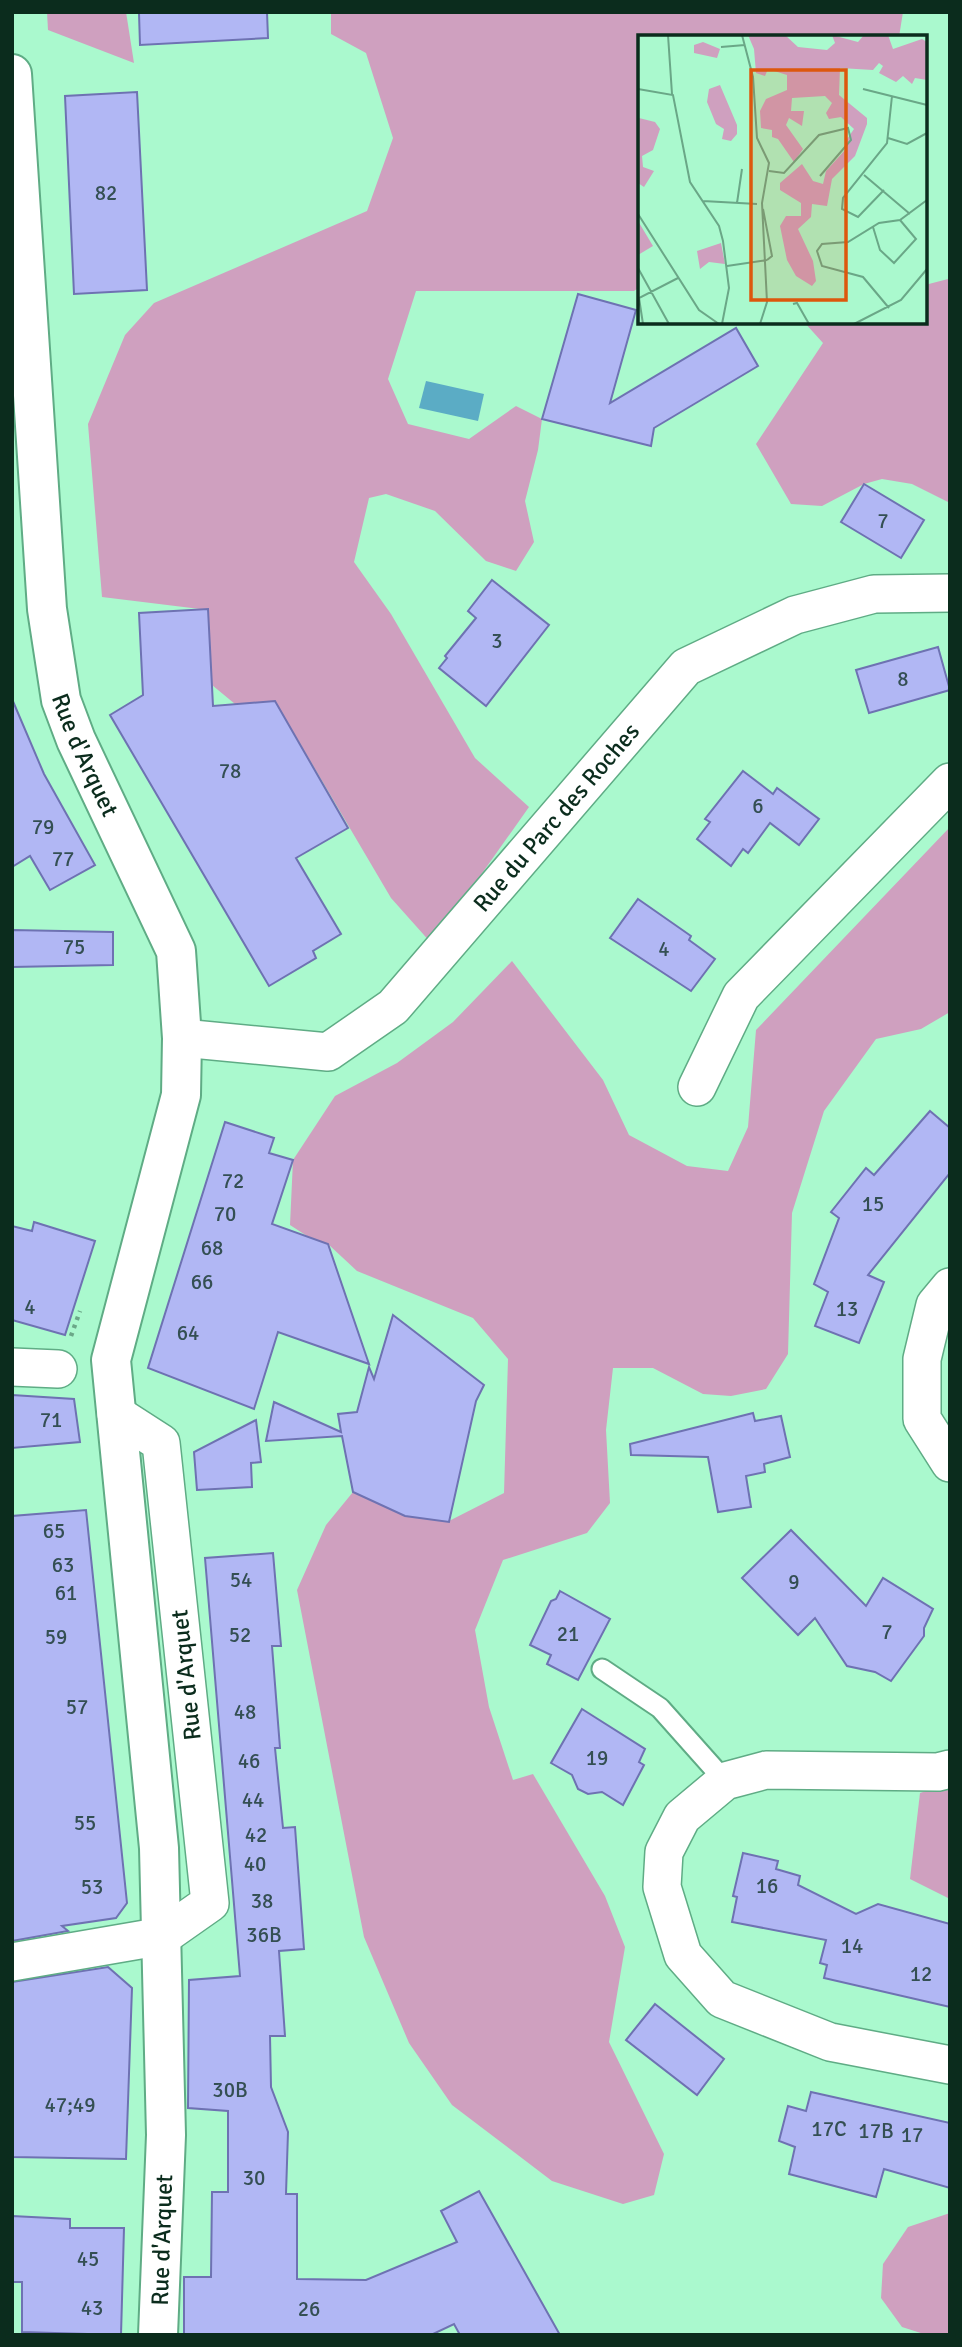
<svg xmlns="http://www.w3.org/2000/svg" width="962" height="2347" font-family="Signika,sans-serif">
<rect width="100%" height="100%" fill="#aaf9ce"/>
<g fill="#cfa0bf">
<path d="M47,12H126L134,63L48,30Z"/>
<path d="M331,12H903L899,37H640V287L634,291H416L388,379L408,424L469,439L516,406L542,419L538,450L525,501L534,542L516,571L486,561L435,511L386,494L369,498L354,562L391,614L475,758L529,807L432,944L391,898L275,701L235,704L212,685L208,610L102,597L88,424L125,335L154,303L367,211L393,138L366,53L331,34Z"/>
<path d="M948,279L950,503L912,484L882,479L864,484L822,506L791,504L756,444L823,343L804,322H925V285Z"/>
<path d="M950,827V1012L921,1029L876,1039L824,1111L792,1213L788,1354L766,1389L731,1396L703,1394L653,1368H613L606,1430L610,1503L587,1533L503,1560L475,1630L489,1707L513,1780L533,1774L605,1896L625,1947L609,2042L664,2154L654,2195L623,2204L552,2181L452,2105L409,2043L364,1937L297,1590L326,1525L353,1492L405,1516L449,1521L504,1493L508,1359L473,1318L357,1271L328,1244L307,1236L290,1225L293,1160L335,1096L397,1063L453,1022L512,961L603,1080L629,1135L687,1166L728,1171L748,1127L756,1030Z"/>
<path d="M940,1786L950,1791V1899L910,1879L920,1793Z"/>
<path d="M950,2213V2335H927L902,2327L881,2298L883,2264L908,2227Z"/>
</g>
<path fill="#5bacc5" d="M426,381L484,394L478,421L419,408Z"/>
<g fill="#b1b7f4" stroke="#6e72b2" stroke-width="2">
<path d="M267,12L268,38L140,45L139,13Z"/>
<path d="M137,92L147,290L74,294L65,96Z"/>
<path d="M578,294L636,310L610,403L736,328L758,366L654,428L651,446L542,419Z"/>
<path d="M864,484L924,520L901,558L841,522Z"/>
<path d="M492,580L549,625L486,706L439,668L447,658L445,656L476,618L468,611Z"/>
<path d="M208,609L213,706L275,701L348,828L296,858L341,934L313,951L316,958L269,986L110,715L143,695L139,613Z"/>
<path d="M938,647L950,690L869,713L856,670Z"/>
<path d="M12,699L44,774L95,865L50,890L30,856L12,867Z"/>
<path d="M743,771L773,794L777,788L819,819L799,845L770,823L748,853L743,849L731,866L697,839L710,822L705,819Z"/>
<path d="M638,899L691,936L689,940L715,959L691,991L610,938Z"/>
<path d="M12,930L113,932V965L12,967Z"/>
<path d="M930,1111L950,1128V1173L868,1275L884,1282L859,1343L815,1326L828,1292L814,1284L839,1218L831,1212L866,1168L874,1175Z"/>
<path d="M225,1122L274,1138L269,1153L293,1160L272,1224L328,1244L369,1364L278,1332L254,1409L148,1368Z"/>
<path d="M34,1222L95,1241L65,1335L12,1320V1226L32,1231Z"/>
<path d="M393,1315L484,1385L476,1401L449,1522L405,1516L353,1492L342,1436L266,1441L274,1402L341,1432L338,1414L357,1412L369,1367L374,1379Z"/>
<path d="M12,1395L74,1399L80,1442L12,1448Z"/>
<path d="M753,1413L755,1421L781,1416L790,1457L764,1464L765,1472L746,1476L751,1507L718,1512L708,1457L631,1455L630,1444Z"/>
<path d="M256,1420L261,1462L251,1463L252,1487L197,1490L194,1452Z"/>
<path d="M86,1510L127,1903L116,1918L62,1926L68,1931L12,1941V1516Z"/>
<path d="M791,1530L866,1606L883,1578L933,1609L924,1628V1636L891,1681L875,1672L847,1666L815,1618L798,1635L742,1578Z"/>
<path d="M273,1553L281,1646H272L280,1748H275L283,1828L295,1827L304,1949L279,1951L285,2036H270L271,2087L288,2132L286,2194H297V2279L366,2280L457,2242L441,2211L479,2191L560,2335H460L454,2324L431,2335H184V2277H211L212,2192H228V2111L188,2108L189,1980L240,1976L205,1558Z"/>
<path d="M560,1591L610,1619L578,1680L547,1664L551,1655L530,1645L551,1601L556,1599Z"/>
<path d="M582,1709L645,1749L639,1762L644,1765L623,1805L602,1792L588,1794L578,1789L572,1775L551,1763Z"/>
<path d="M743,1853L778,1861L776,1869L800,1876L798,1885L856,1914L878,1904L950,1924V2007L824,1978L827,1965L820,1963L826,1940L732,1922L737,1897L733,1896Z"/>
<path d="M108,1967L132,1988L126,2159L12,2157V1982Z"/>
<path d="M655,2004L724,2059L697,2095L626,2040Z"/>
<path d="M811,2092L950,2123V2188L884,2169L876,2197L789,2174L795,2147L779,2141L788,2106L806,2111Z"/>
<path d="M12,2216L70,2219V2228H124L121,2335L22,2332V2282H12Z"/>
</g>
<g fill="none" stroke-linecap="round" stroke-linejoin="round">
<g stroke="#5fac85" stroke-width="23">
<path id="service" d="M602,1669L660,1708L725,1781"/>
</g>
<g stroke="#5fac85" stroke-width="40">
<g id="minor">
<path id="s1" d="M182,1038L328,1052L393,1007L686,667L795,615L874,594L950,593"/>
<path d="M697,1087L741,996L950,782"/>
<path d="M950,1287L935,1305L922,1359V1419L950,1463"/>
<path d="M12,1367L58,1369"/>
<path d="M950,1769L938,1772L766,1770L725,1781L682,1817L664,1852L662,1887L683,1955L722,1999L830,2042L950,2065"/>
<path d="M12,1962L163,1936L210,1903L161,1443L116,1414"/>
</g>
</g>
<g stroke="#5fac85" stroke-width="42">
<g id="tertiary">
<path id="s2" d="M12,74L47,609L61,700L76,740L176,951L182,1038L181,1095L111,1360L159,1848L166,2135L158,2335"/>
</g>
</g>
<path stroke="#6ba888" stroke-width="4.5" stroke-dasharray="3.5 5" stroke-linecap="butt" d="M71,1336L80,1311"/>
<use href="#service" stroke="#fff" stroke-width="19"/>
<use href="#minor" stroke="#fff" stroke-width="37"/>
<use href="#tertiary" stroke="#fff" stroke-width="38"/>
</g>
<g text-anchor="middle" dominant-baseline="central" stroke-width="7" stroke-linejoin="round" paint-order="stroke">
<g font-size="21" fill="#344f53">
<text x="106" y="193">82</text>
<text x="883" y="521">7</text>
<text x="497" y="641">3</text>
<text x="903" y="679">8</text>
<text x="230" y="771">78</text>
<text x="758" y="806">6</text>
<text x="43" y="827">79</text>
<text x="63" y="859">77</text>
<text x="74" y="947">75</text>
<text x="664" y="949">4</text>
<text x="233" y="1181">72</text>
<text x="873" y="1204">15</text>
<text x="225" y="1214">70</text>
<text x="212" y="1248">68</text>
<text x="202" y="1282">66</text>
<text x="30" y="1307">4</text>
<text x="847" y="1309">13</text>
<text x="188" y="1333">64</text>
<text x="51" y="1420">71</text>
<text x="54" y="1531">65</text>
<text x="63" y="1565">63</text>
<text x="241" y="1580">54</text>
<text x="794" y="1582">9</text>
<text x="66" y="1593">61</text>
<text x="887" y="1632">7</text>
<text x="568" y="1634">21</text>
<text x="240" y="1635">52</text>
<text x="56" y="1637">59</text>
<text x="77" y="1707">57</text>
<text x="245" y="1712">48</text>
<text x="597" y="1758">19</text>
<text x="249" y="1761">46</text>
<text x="253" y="1800">44</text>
<text x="85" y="1823">55</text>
<text x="256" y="1835">42</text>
<text x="255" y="1864">40</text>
<text x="767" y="1886">16</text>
<text x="92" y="1887">53</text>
<text x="262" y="1901">38</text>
<text x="264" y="1935">36B</text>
<text x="852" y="1946">14</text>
<text x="921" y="1974">12</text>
<text x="230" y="2090">30B</text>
<text x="70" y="2105">47;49</text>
<text x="829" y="2129">17C</text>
<text x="876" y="2131">17B</text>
<text x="912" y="2135">17</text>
<text x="254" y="2178">30</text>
<text x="88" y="2259">45</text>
<text x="92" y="2308">43</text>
<text x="309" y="2309">26</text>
</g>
<g font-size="24" fill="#0b2c1d" stroke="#fff">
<text stroke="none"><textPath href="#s2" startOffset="688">Rue d'Arquet</textPath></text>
<text stroke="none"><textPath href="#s1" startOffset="476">Rue du Parc des Roches</textPath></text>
<text transform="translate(186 1675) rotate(-96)">Rue d'Arquet</text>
<text transform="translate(162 2240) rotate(-88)">Rue d'Arquet</text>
</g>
</g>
<g transform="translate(638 35)">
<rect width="289" height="289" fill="#aaf9ce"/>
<path d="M110,0H147L160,12L189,15L197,8L194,0L220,7L226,0H250L255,14L284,4L289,7V45L277,43L274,49L265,41L258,47L241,38L245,31L241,28L235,35L202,33L201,60L229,83V89L217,121L194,144L189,171L174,169L173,182L160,194L175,226L178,246L174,251L158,241L149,225L142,191L148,181H163V168L142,155V148L164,129L175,146L185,149L188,136L208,114L207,107L216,94L203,82L191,84L188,78L194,68L187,61L154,63L153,76H166L164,91L151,83L148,90L165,114L156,127L140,104L134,102V95L123,93L122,76L128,64L149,55V40L130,34L127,41L118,38L116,14ZM65,7L82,14L79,23L56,18V10ZM82,50L99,90V99L93,106L84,104L86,94L78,89L69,67L71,54ZM1,83L17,87L22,94L15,115L4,121L5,132L16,136L6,152L0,148ZM0,186L15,211L0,220ZM83,208L87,229L71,227L62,234L59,216Z" fill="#cfa0bf"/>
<path fill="none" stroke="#6aa787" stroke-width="2" d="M30,0L34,59M104,0L115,42L119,103L131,128L124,168L129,267L122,289M83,12L107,10M0,54L35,60L52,147L81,191L85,206L91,253L84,289M225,54L289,70M250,103L269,109L289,98M131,136L146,138L181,100L210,93L213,105L182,141M226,140L272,179M246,155L220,182L204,174L205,163L249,108L254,61M65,166L119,169M99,168L104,134M125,174L134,221L129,225M0,179L61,275L81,289M235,192L242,215L256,228L278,204L262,185M89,231L129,225M0,233L31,289M155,269L159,268L171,289M251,273L225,242L184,231L179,216L184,209L210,207L241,188L262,185L289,165M5,289L1,263L40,243M216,289L263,265L289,234"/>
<path fill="#dd570d" fill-opacity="0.15" stroke="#dd570d" stroke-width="3.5" d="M113,35H208V265H113Z"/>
<rect width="289" height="289" fill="none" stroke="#0b2c1d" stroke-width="3.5"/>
</g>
<rect width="962" height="2347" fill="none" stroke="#0b2c1d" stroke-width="28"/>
</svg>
